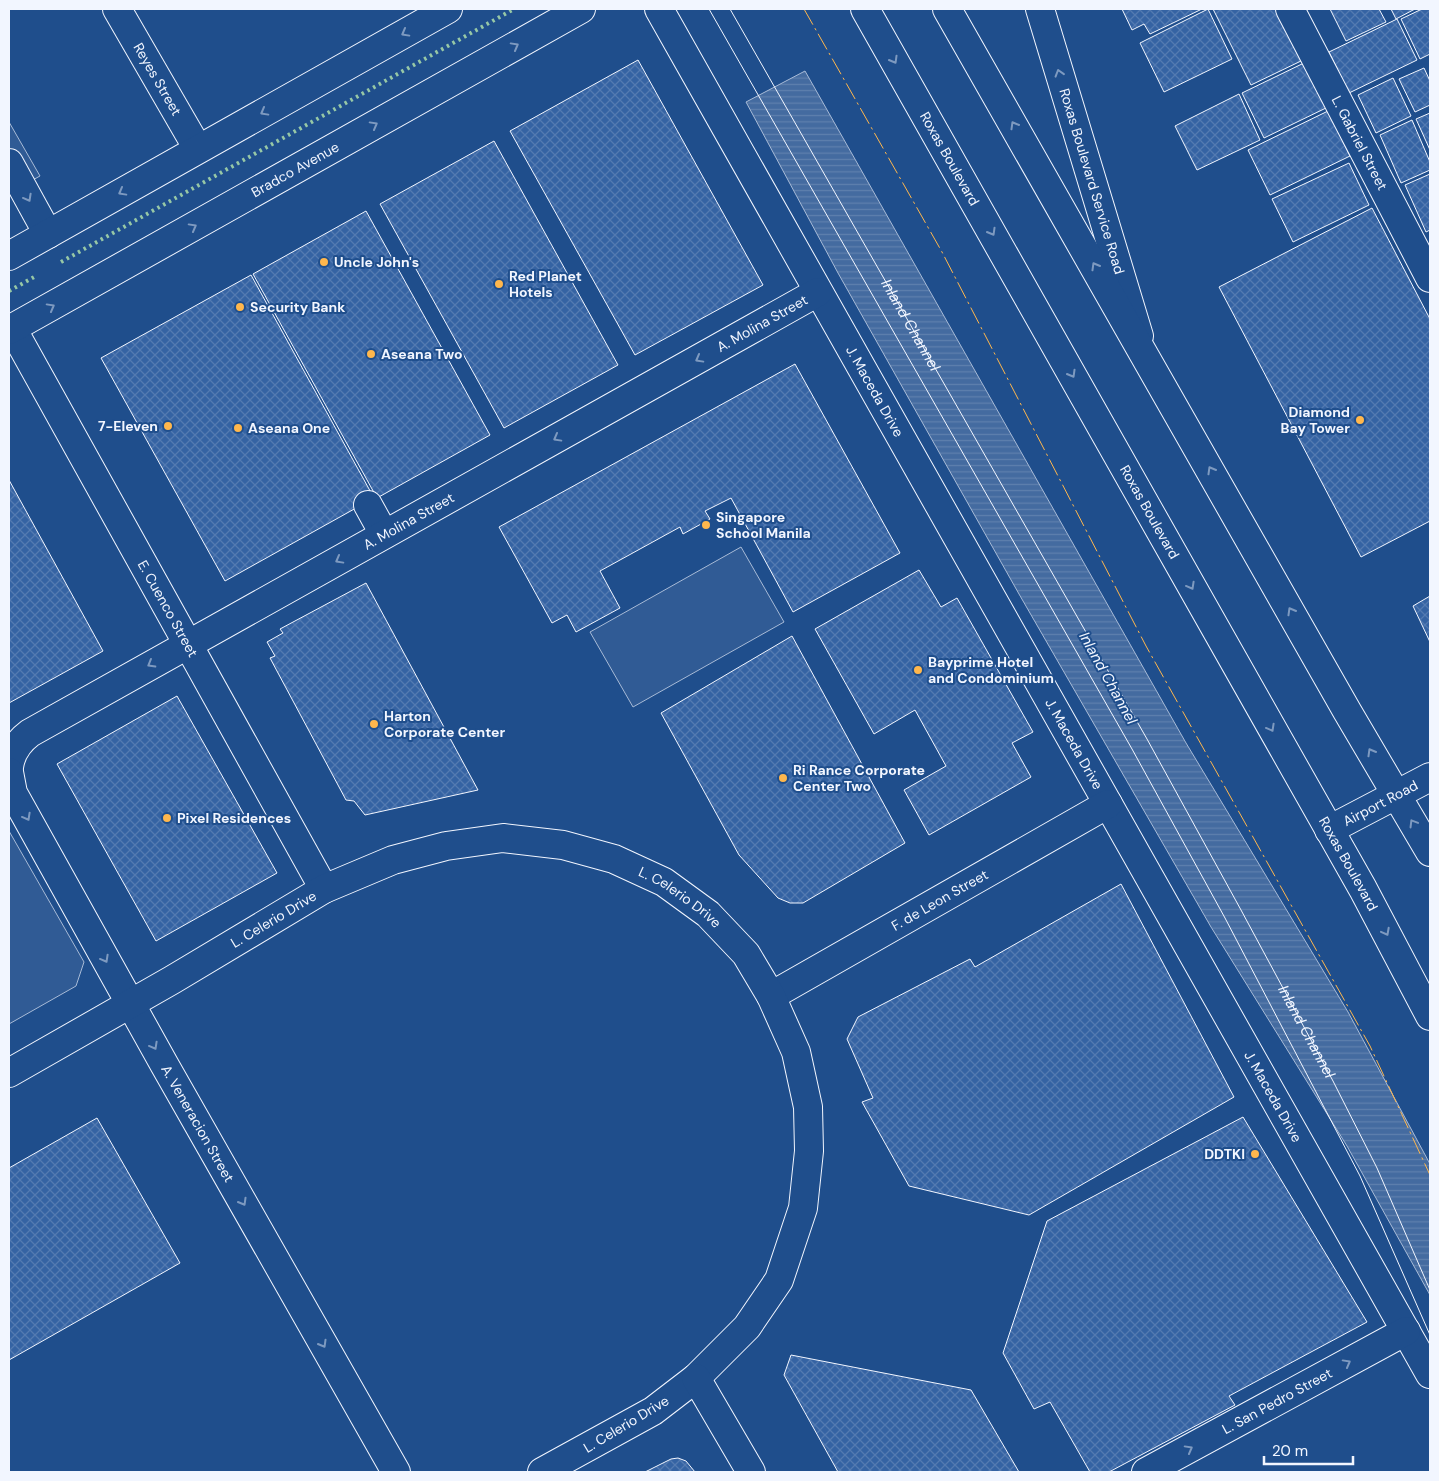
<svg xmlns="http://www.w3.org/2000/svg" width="1439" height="1481" font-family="'DM Sans',sans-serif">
<defs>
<pattern id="water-rules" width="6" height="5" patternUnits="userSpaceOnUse" patternTransform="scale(1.25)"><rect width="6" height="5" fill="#446ba0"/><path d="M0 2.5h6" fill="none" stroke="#5f81ae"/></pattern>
<pattern id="building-cross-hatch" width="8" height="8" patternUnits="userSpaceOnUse" patternTransform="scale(1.25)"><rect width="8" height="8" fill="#3563a3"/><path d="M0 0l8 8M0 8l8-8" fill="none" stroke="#537ab1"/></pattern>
</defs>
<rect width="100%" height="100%" fill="#1f4e8c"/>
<g fill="#305b95" stroke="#a8bbd7">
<path d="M9,122L40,176L9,193Z"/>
<path d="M741,547L784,622L633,707L590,632Z"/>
<path d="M9,831L84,962L76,986L9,1024Z"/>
</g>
<path fill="url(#water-rules)" stroke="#a8bbd7" d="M805,71L1186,743L1348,1012L1430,1164V1295L1347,1146L1211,927L1019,594L838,273L746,102Z"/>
<g fill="url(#building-cross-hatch)" stroke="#f2f6ff">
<path d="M1122,9H1202L1150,34L1144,24L1132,30Z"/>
<path d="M1208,9L1232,59L1164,92L1140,43Z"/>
<path d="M1213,9H1276L1301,61L1251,85Z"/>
<path d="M1330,9H1379L1386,22L1346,41Z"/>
<path d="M1391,9H1415L1396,19Z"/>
<path d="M1422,9H1430V54L1420,59L1401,19Z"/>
<path d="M1397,19L1417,60L1349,93L1329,52Z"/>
<path d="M638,60L763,285L635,355L510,131Z"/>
<path d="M1306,62L1328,107L1264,138L1242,93Z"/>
<path d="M1424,68L1430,81V105L1415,112L1399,79Z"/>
<path d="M1393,78L1411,116L1376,133L1358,95Z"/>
<path d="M1239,94L1260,140L1197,170L1175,126Z"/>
<path d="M1328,111L1350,156L1270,195L1248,150Z"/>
<path d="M1430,113V150L1416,119Z"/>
<path d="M1412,120L1430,162V170L1401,183L1380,135Z"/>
<path d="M494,141L618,365L504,428L380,204Z"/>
<path d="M1349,163L1369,205L1293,242L1272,199Z"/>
<path d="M1430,174V230L1426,232L1405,185Z"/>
<path d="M1372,208L1430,319V521L1361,557L1219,287Z"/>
<path d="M366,211L490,435L377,498L253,274Z"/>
<path d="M251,275L374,498L225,581L101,358Z"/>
<path d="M795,364L900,553L793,612L731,498L705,511L710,519L683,534L680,527L600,571L620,608L576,632L567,615L552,623L499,527Z"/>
<path d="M9,480L103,651L9,703Z"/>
<path d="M919,570L941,607L957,598L1033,732L1012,743L1031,777L929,835L904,790L946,766L915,710L874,734L815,629Z"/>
<path d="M366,583L478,790L365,815L354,801L346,800L270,658L275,656L267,642L283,633L280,629Z"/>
<path d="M1430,596V642L1413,606Z"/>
<path d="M792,636L905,843L803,903H790L778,898L739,855L661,713Z"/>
<path d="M177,696L277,873L156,941L57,764Z"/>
<path d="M1121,884L1234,1097L1029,1215L909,1186L862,1102L873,1098L847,1039L858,1017L970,959L975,967Z"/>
<path d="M1243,1117L1367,1322L1229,1396L1235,1405L1109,1472H1090L1050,1402L1034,1409L1003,1353L1047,1221Z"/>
<path d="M97,1118L180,1263L9,1360V1168Z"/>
<path d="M791,1355L971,1390L1019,1472H838L784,1375Z"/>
<path d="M678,1458L686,1461L695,1472H645L671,1459Z"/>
</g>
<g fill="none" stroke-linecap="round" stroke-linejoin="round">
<g stroke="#f2f6ff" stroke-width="30">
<g id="minor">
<path id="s1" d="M117,9L198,149"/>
<path id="s2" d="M659,9L1430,1374"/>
<path id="s3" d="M1040,9L1139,336"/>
<path id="s4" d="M1290,9L1430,278"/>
<path d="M9,163L48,234"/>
<path d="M9,256L448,9"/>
<path id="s5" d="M12,328L324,889"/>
<path id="s6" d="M9,330L581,9"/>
<path d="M368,505L384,534"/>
<path id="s7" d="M9,767C11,752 18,742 30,733L818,292"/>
<path id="s8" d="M9,772L13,793L164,1064L396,1472"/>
<path id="s9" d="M771,996L1108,804"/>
<path id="s10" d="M9,1073L172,980L324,889L393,860L446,846L503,838L563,845L614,859L664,882L708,914L746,954L771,996L796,1052L808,1107L809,1151L803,1208L779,1280L747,1327L696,1378L653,1411L542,1472"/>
<path d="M696,1378L751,1472"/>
<path id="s11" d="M1146,1472L1406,1331"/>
</g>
</g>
<g stroke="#f2f6ff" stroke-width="30">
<g id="major">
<path id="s12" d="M1329,830L1430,777"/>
</g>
</g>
<g stroke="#f2f6ff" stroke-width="30">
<g id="highway">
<path id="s13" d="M865,9L1363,889L1430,1016"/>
<path d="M947,9L1347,711L1430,852"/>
</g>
</g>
<use href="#minor" stroke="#1f4e8c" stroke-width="28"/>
<use href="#major" stroke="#1f4e8c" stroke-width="28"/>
<use href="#highway" stroke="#1f4e8c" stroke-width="28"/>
<g stroke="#f2f6ff" stroke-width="1">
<path d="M709,9L1132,749L1225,918L1360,1176L1430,1335"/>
<path id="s14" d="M730,9L1147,739L1241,910L1333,1081L1377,1168L1430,1290"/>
</g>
<g stroke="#97c8a6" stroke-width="4" stroke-dasharray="2.5 4" stroke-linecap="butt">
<path d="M61,262L514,9"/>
<path d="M9,291L36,276"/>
</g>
<path stroke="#ffb74d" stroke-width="1" stroke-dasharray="18 4 2.5 4" stroke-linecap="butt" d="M804,9L942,252L1146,646L1370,1046L1430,1175"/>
</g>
<defs><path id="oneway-chevron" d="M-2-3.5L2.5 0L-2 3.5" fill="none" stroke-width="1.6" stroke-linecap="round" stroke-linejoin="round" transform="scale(1.25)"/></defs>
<g stroke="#7e9ac0">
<use href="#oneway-chevron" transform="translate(405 33) rotate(151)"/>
<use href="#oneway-chevron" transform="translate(515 46) rotate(-29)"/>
<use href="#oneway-chevron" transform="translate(894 60) rotate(60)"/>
<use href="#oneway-chevron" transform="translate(1059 73) rotate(-107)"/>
<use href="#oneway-chevron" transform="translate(264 112) rotate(151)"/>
<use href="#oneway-chevron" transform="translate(374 125) rotate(-29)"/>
<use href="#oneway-chevron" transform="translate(1014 125) rotate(-120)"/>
<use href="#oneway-chevron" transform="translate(122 192) rotate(151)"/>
<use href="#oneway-chevron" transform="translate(28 198) rotate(61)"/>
<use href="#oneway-chevron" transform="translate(193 227) rotate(-29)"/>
<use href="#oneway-chevron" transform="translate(992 232) rotate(60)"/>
<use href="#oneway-chevron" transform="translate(1095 266) rotate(-120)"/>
<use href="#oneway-chevron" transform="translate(51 307) rotate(-29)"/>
<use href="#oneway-chevron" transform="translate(699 359) rotate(151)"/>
<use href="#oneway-chevron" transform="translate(1072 374) rotate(60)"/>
<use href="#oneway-chevron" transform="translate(557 438) rotate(151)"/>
<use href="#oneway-chevron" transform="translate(1211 470) rotate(-120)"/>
<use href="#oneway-chevron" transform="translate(339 560) rotate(151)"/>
<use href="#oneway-chevron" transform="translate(1191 586) rotate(61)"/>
<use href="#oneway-chevron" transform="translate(1291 611) rotate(-120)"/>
<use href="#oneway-chevron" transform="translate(151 664) rotate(150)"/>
<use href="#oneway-chevron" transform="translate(1271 728) rotate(61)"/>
<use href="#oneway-chevron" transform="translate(1371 752) rotate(-120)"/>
<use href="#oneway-chevron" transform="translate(27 817) rotate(61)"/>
<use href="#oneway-chevron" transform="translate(1413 823) rotate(-121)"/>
<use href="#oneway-chevron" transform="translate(1386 932) rotate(62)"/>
<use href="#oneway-chevron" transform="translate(105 959) rotate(61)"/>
<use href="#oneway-chevron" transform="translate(154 1046) rotate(61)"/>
<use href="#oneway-chevron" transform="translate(243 1202) rotate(60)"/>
<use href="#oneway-chevron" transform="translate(323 1344) rotate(60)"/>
<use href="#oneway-chevron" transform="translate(1347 1363) rotate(-29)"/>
<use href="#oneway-chevron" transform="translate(1189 1449) rotate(-29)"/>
</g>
<g fill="#ffb74d" stroke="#1f4e8c" stroke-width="2">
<circle cx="324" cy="262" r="5"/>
<circle cx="499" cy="284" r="5"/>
<circle cx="240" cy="307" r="5"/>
<circle cx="371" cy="354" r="5"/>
<circle cx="1360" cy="420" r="5"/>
<circle cx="168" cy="426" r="5"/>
<circle cx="238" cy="428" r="5"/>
<circle cx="706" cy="525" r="5"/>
<circle cx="918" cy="670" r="5"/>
<circle cx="374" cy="724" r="5"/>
<circle cx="783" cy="778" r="5"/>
<circle cx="167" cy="818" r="5"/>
<circle cx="1255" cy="1154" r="5"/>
</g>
<g text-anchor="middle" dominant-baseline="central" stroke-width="4" stroke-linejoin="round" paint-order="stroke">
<g font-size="14" fill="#f2f6ff" stroke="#1f4e8c">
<text stroke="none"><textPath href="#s1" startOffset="81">Reyes Street</textPath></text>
<text stroke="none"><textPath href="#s4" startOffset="151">L. Gabriel Street</textPath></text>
<text stroke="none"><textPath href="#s13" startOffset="172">Roxas Boulevard</textPath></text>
<text stroke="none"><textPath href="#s6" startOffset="328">Bradco Avenue</textPath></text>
<text stroke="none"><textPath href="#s3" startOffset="180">Roxas Boulevard Service Road</textPath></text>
<text stroke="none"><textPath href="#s7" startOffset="880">A. Molina Street</textPath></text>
<text stroke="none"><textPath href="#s2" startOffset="439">J. Maceda Drive</textPath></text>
<text stroke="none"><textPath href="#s13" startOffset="578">Roxas Boulevard</textPath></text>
<text stroke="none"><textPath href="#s7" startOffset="475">A. Molina Street</textPath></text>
<text stroke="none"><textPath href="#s5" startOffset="321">E. Cuenco Street</textPath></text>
<text stroke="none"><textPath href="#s2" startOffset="844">J. Maceda Drive</textPath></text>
<text stroke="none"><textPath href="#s12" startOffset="58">Airport Road</textPath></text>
<text stroke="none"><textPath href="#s13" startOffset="982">Roxas Boulevard</textPath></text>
<text stroke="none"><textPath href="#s10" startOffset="742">L. Celerio Drive</textPath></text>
<text stroke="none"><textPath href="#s9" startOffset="194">F. de Leon Street</textPath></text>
<text stroke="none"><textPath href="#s10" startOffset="306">L. Celerio Drive</textPath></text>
<text stroke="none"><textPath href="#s2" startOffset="1249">J. Maceda Drive</textPath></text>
<text stroke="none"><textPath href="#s8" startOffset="400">A. Veneracion Street</textPath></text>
<text stroke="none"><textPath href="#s11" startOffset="149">L. San Pedro Street</textPath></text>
<text transform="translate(626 1424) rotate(-31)">L. Celerio Drive</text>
</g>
<g font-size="14" font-weight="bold" fill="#f2f6ff" stroke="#1f4e8c" text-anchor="start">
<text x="334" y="262">Uncle John's</text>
<text x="509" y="276">Red Planet<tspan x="509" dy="16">Hotels</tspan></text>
<text x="250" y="307">Security Bank</text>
<text x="381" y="354">Aseana Two</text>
<text x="1350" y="412" text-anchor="end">Diamond<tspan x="1350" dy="16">Bay Tower</tspan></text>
<text x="158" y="426" text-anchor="end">7-Eleven</text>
<text x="248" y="428">Aseana One</text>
<text x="716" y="517">Singapore<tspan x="716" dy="16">School Manila</tspan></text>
<text x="928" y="662">Bayprime Hotel<tspan x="928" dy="16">and Condominium</tspan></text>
<text x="384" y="716">Harton<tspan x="384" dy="16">Corporate Center</tspan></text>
<text x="793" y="770">Ri Rance Corporate<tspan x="793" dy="16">Center Two</tspan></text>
<text x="177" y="818">Pixel Residences</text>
<text x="1245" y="1154" text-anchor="end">DDTKI</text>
</g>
<g font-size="15" font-style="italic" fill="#f2f6ff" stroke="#1f4e8c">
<text stroke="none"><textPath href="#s14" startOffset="364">Inland Channel</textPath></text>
<text transform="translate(1108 678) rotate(61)">Inland Channel</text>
<text stroke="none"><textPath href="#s14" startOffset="1174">Inland Channel</textPath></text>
</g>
</g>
<rect width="1439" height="1481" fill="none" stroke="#f2f6ff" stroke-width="20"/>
<path d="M1264 1456v8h89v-8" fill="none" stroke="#f2f6ff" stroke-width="2.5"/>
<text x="1272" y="1456" font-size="15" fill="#f2f6ff" stroke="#1f4e8c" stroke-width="4" paint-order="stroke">20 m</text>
</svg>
